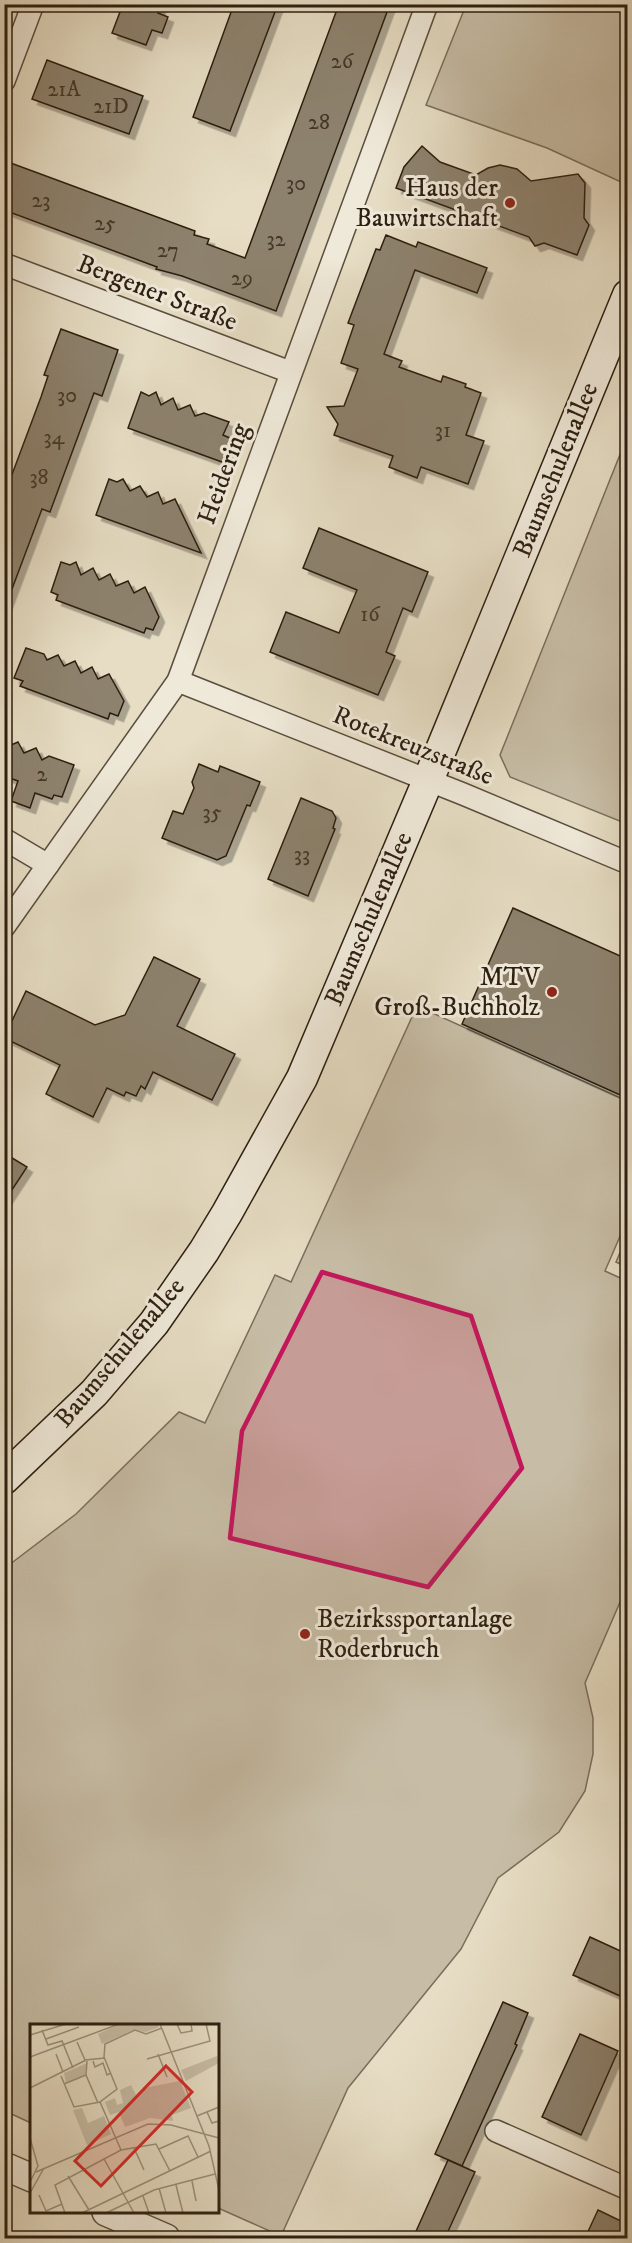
<svg xmlns="http://www.w3.org/2000/svg" width="632" height="2243" font-family="'IM FELL DW Pica',serif">
<defs>
<filter id="shadow"><feDropShadow dx="5.5" dy="5.5" stdDeviation="0" flood-color="#0004"/></filter>
</defs>
<rect width="100%" height="100%" fill="#e6ddc4"/>
<filter id="stains"><feTurbulence type="fractalNoise" baseFrequency=".00333" numOctaves="4"/><feColorMatrix values="0 0 0 0 .2 0 0 0 0 .09 0 0 0 0 .02 0 0 0 .5 -.17"/></filter>
<radialGradient id="worn" r=".72"><stop offset=".6" stop-color="#630" stop-opacity="0"/><stop offset="1" stop-color="#630" stop-opacity=".3"/></radialGradient>
<g fill="#c7bda6" stroke="#7a6e5c" stroke-width="1.5">
<path d="M466,5H627L628,165L621,182L547,148L426,105Z"/>
<path d="M627,437V824L510,777L500,755Z"/>
<path d="M417,1006L627,1101V1220L605,1271L627,1281V1586L585,1683L593,1718V1754L585,1791L559,1832L498,1878L461,1949L348,2088L281,2236L218,2208V2026H32L31,2123L5,2111V1568L76,1514L179,1412L205,1423L275,1275L291,1282Z"/>
<path d="M627,1236L628,1267H627L616,1262Z"/>
</g>
<g fill="#8d826e" stroke="#2d1f11" stroke-width="1.5" filter="url(#shadow)">
<path d="M123,4H161L158,13L168,17L162,33L152,30L146,45L112,33Z"/>
<path d="M234,4H278L230,131L193,117Z"/>
<path d="M339,4H390L276,311L182,276L156,269L157,267L4,210V173L8,162L195,231L194,235L209,239L207,244L245,258Z"/>
<path d="M47,60L143,96L129,134L32,99Z"/>
<path d="M422,146L440,162L476,175L488,168L500,165L517,169L531,181L578,174L585,183L584,218L589,225L577,255L544,243L535,246L529,237L396,188L404,167Z"/>
<path d="M386,235L416,247L418,242L487,268L477,293L415,270L384,354L402,361L399,367L441,382L443,376L466,384L465,387L481,393L466,435L484,441L468,484L421,467L417,478L389,467L393,456L334,435L338,424L327,407L344,406L358,369L341,363L354,325L348,323L376,249L380,250Z"/>
<path d="M61,329L118,350L102,396L94,393L50,512L42,509L6,605H4V496L41,397L48,376L44,375Z"/>
<path d="M141,392L149,396L156,392L161,405L173,398L178,410L190,405L195,416L204,413L229,422L223,435L232,439L222,462L128,428Z"/>
<path d="M109,479L117,482L123,479L130,491L140,486L147,497L158,492L163,504L175,499L201,553L96,515Z"/>
<path d="M319,528L428,572L412,612L403,608L386,652L395,656L378,695L270,652L286,612L339,633L357,590L303,568Z"/>
<path d="M61,562L70,565L76,562L81,575L93,568L99,580L110,574L116,586L128,581L134,593L145,587L159,617L153,630L146,628L144,633L56,600L58,595L51,592Z"/>
<path d="M26,648L44,654L47,660L58,655L64,666L75,661L81,673L92,667L98,679L109,674L124,701L118,716L110,713L108,719L20,686L23,681L14,678Z"/>
<path d="M18,742L24,753L36,748L42,760L49,756L74,765L62,797L54,795L52,799L35,793L30,808L11,801L18,781L4,776V748Z"/>
<path d="M199,764L218,772L220,766L260,782L250,806L247,805L226,856L217,860L162,838L173,811L183,814L194,788L192,782Z"/>
<path d="M301,798L332,811L336,818L333,828L335,829L308,896L268,879Z"/>
<path d="M513,908L627,959V1098L462,1024Z"/>
<path d="M154,957L200,979L177,1026L235,1054L212,1100L153,1072L145,1089L141,1086L136,1096L126,1092L124,1096L107,1088L93,1117L46,1094L60,1065L4,1038L26,991L95,1025L125,1015Z"/>
<path d="M4,1153L27,1167L4,1202Z"/>
<path d="M590,1937L627,1954V1999L573,1975Z"/>
<path d="M503,2002L528,2013L515,2044L517,2045L462,2166L435,2154Z"/>
<path d="M580,2034L618,2051L581,2135L542,2117Z"/>
<path d="M448,2160L475,2172L445,2238H413Z"/>
<path d="M598,2210L627,2224V2238H585Z"/>
</g>
<g fill="none" stroke-linecap="round" stroke-linejoin="round">
<g stroke="#5b4e3e" stroke-width="24">
<g id="minor">
<path d="M4,81L33,4"/>
<path d="M4,264L290,372"/>
<path d="M178,681L463,794L628,863"/>
<path d="M4,839L48,865"/>
<path d="M4,927L178,681L427,4"/>
<path d="M496,2131L628,2189"/>
</g>
</g>
<g stroke="#5b4e3e" stroke-width="30">
<g id="tertiary">
<path d="M4,2166L32,2178"/>
<path d="M106,2212L166,2238"/>
</g>
</g>
<g stroke="#2d1f11" stroke-width="33">
<path id="secondary" d="M4,1479L94,1393L154,1323L204,1251L227,1213L302,1078L443,745L628,295"/>
</g>
<use href="#minor" stroke="#efe9d9" stroke-width="21"/>
<use href="#tertiary" stroke="#efe9d9" stroke-width="27"/>
<use href="#secondary" stroke="#efe9d9" stroke-width="30"/>
</g>
<path fill="#c2185b" fill-opacity="0.2" stroke="#c2185b" stroke-width="4.5" stroke-linejoin="round" d="M322,1272L471,1316L522,1468L428,1587L230,1538L242,1431Z"/>
<g fill="#8f2418" stroke="#efe9d9" stroke-width="2">
<circle cx="510" cy="203" r="6"/>
<circle cx="552" cy="992" r="6"/>
<circle cx="305" cy="1634" r="6"/>
</g>
<g text-anchor="middle" dominant-baseline="central" stroke-width="6" stroke-linejoin="round" paint-order="stroke">
<g font-size="22" fill="#453828">
<text x="342" y="61">26</text>
<text x="64" y="89">21A</text>
<text x="111" y="106">21D</text>
<text x="319" y="122">28</text>
<text x="296" y="183">30</text>
<text x="41" y="200">23</text>
<text x="105" y="223">25</text>
<text x="276" y="239">32</text>
<text x="168" y="250">27</text>
<text x="242" y="278">29</text>
<text x="67" y="395">30</text>
<text x="443" y="430">31</text>
<text x="54" y="437">34</text>
<text x="39" y="477">38</text>
<text x="370" y="614">16</text>
<text x="42" y="774">2</text>
<text x="212" y="812">35</text>
<text x="302" y="854">33</text>
</g>
<g font-size="26" fill="#2d1f11" stroke="#efe9d9" text-anchor="end">
<text x="498" y="188">Haus der<tspan x="498" dy="30">Bauwirtschaft</tspan></text>
<text x="540" y="977">MTV<tspan x="540" dy="30">Groß-Buchholz</tspan></text>
<text x="317" y="1619" text-anchor="start">Bezirkssportanlage<tspan x="317" dy="30">Roderbruch</tspan></text>
</g>
<g font-size="26" fill="#2d1f11" stroke="#efe9d9">
<text transform="translate(157 293) rotate(21)">Bergener Straße</text>
<text transform="translate(556 470) rotate(-68)">Baumschulenallee</text>
<text transform="translate(224 474) rotate(-70)">Heidering</text>
<text transform="translate(413 746) rotate(22)">Rotekreuzstraße</text>
<text transform="translate(369 919) rotate(-67)">Baumschulenallee</text>
<text transform="translate(120 1353) rotate(-50)">Baumschulenallee</text>
</g>
</g>
<g transform="translate(30 2024)">
<rect width="189" height="189" fill="#e6ddc4"/>
<path d="M90,0H127L129,3L116,8L103,6L72,20L68,10ZM187,32L189,39L156,57L151,46ZM57,39L55,51L36,59L34,49ZM150,57L161,84L142,91L143,97L120,94L95,103L89,88L80,91L75,78L85,74L87,81L93,79L90,66L101,61L106,71L119,63ZM52,84L58,99L74,92L81,110L57,121L43,86Z" fill="#c7bda6"/>
<path fill="none" stroke="#9c917c" stroke-width="1.5" d="M130,0L179,122L189,166M147,0L151,9L162,7L161,0M12,6L18,21L32,17L43,44M0,11L36,0M16,15L49,3M47,18L55,36L75,34M26,30L33,48M128,30L137,53M0,33L89,0M117,35L180,17L176,0M57,37L56,51L68,79M63,37L65,43L73,39L77,51L81,49M31,52L44,83L70,78M34,60L56,51M0,64L56,36M177,88L182,99L189,97M167,92L189,83M0,114L8,142L0,158M104,124L114,146M129,125L158,112L168,133M91,126L70,78L87,65L74,33L75,20L105,6L116,10L132,4M74,135L104,189M6,148L118,100L141,101L189,114M38,152L59,186M162,157L166,177M146,161L153,189M129,164L136,189M0,169L14,144M9,171L16,187L32,180M113,172L119,189M35,189L25,161L91,126L126,120L140,147M52,189L181,127M76,189L124,166L185,150"/>
<path fill="#d62828" fill-opacity="0.15" stroke="#d62828" stroke-width="3" d="M136,42L162,68L71,162L45,137Z"/>
<rect width="189" height="189" fill="none" stroke="#2d1f11" stroke-width="3"/>
</g>
<rect width="632" height="2243" fill="none" stroke="#e6ddc4" stroke-width="24"/>
<rect x="6" y="6" width="620" height="2231" fill="none" stroke="#2d1f11" stroke-width="3"/>
<rect x="12" y="12" width="608" height="2219" fill="none" stroke="#2d1f11" stroke-width="1.5"/>
<rect width="100%" height="100%" filter="url(#stains)"/>
<rect width="100%" height="100%" fill="url(#worn)"/>
</svg>
